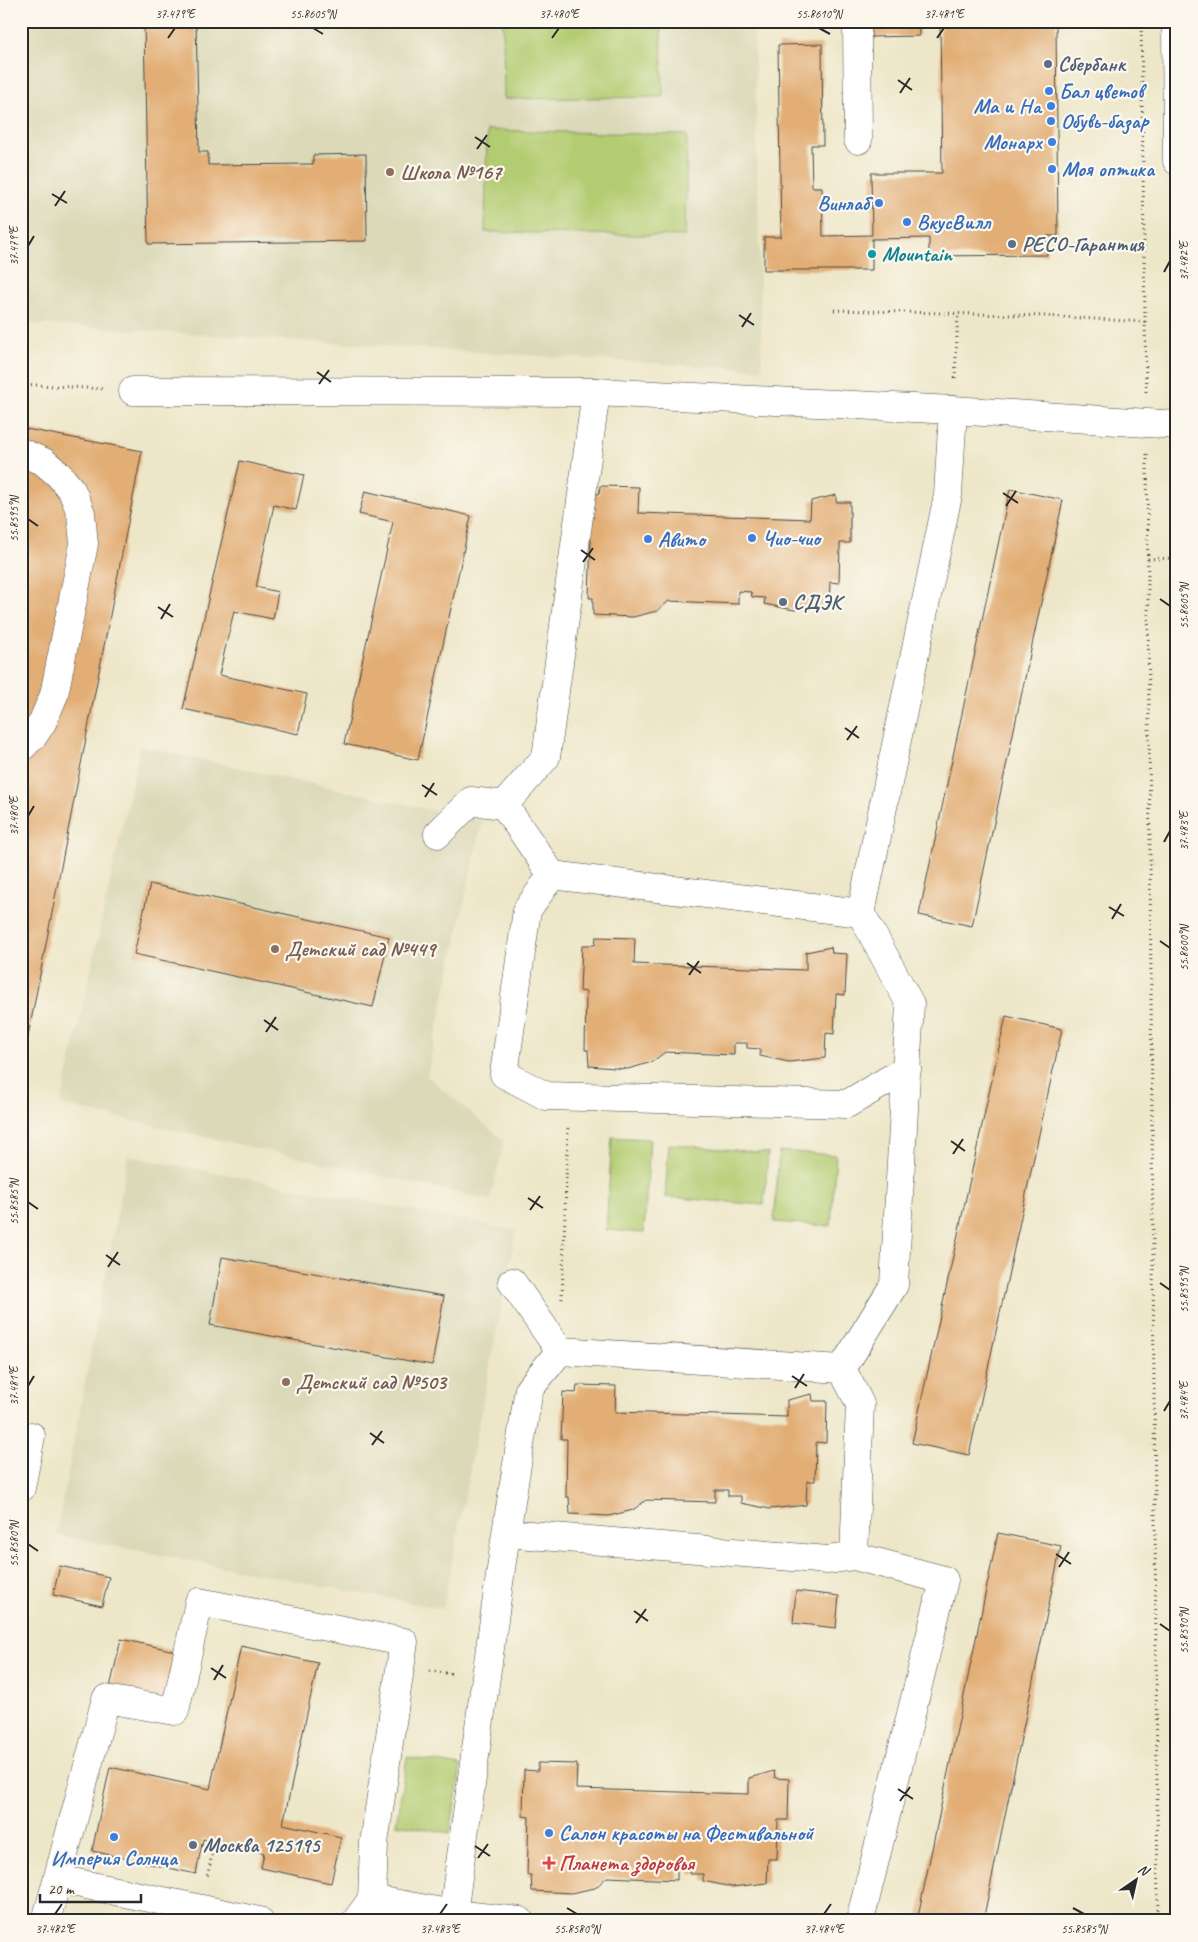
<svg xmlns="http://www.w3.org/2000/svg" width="1198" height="1942" viewBox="0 0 1198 1942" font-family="Caveat,sans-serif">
<rect width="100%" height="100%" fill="#fbf7ec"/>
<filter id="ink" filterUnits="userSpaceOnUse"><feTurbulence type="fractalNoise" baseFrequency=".02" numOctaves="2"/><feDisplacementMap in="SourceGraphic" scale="10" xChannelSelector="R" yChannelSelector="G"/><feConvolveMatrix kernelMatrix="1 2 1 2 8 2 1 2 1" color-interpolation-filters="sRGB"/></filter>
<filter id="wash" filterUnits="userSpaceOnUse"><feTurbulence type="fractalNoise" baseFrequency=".0096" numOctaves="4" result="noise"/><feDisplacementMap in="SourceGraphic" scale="20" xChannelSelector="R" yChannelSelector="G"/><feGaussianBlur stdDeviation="1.12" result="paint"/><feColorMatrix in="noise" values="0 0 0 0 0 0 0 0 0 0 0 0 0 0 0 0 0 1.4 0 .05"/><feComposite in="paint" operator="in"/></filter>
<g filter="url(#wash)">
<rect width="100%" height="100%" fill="#ede6c8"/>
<!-- built -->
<g fill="#dbd9b8">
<path d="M21,21H754L762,370L21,323Z"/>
<path d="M140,746L482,821L427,1076L504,1141L490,1200L61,1105Z"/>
<path d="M128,1156L516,1230L443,1609L56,1535Z"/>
</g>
<!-- green -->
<g fill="#b2cc71" stroke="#6e7c4e">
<path d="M503,21H661L663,97L504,99Z"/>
<path d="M487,130L687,135L685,236L485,232Z"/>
<path d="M612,1137L650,1139L644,1233L606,1230Z"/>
<path d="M669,1144L768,1153L764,1205L665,1197Z"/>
<path d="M779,1151L836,1155L831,1226L774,1222Z"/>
<path d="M407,1757L461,1766L450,1833L396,1824Z"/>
</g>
<g id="blocks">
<!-- building -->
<g fill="#e2ae76">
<path d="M144,21H196L199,152H208V165L313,164V155L366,154L367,241L148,244Z"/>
<path d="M869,21H919V36L869,37Z"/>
<path d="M940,21H1056L1058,236H1047V255L929,256V238L872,239V270H764V237H781L778,45L822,44L823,145H811L812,187H822L823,236L872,235L871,173H942Z"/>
<path d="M21,428L142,451L22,1067L21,1066Z"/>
<path d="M240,461L304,475L296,510L274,505L256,587L278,592L273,619L234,611L219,675L307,694L298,734L183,709Z"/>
<path d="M600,486L639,487L638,513L810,519L811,501L836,495V502H850V543H840L839,583L830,582L829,606L794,610L764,604L765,598L752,597L751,592L738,591V604L669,601L657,611L633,617L593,615V598H589L591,540H585L586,494H599Z"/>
<path d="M1010,489L1063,500L972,926L919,915Z"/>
<path d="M365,491L471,516L418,760L344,744L393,522L359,514Z"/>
<path d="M150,884L389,937L373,1007L134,954Z"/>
<path d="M596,937L635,938L634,964L806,970V952L831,947L832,953L847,954L845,995L836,994L834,1034L826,1033L825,1058L789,1062L760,1056V1049L747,1048V1043H734V1055L665,1052L652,1062L628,1069L589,1066L588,1050H585L586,992L580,991L582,945H595Z"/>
<path d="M1006,1016L1062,1029L969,1455L912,1443Z"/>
<path d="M222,1257L444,1296L432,1365L210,1325Z"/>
<path d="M577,1385L616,1386L615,1412L787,1417V1400L812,1394L813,1401H827L826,1443L816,1442L815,1481H807L806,1505L770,1509L741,1503V1496H728V1490H715V1502L646,1500L633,1510L609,1516L570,1514L569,1497H566L567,1439H561L563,1392L576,1393Z"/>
<path d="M998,1533L1061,1546L983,1921H917Z"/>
<path d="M60,1566L109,1577L102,1606L53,1595Z"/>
<path d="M796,1591L839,1596L836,1628L793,1623Z"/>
<path d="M121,1639L179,1652L168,1701L110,1688Z"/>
<path d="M241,1646L318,1663L283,1824L341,1837L331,1883L261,1868L264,1853L203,1839L196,1874L92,1851L110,1767L210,1789Z"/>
<path d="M538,1763L577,1764L576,1789L749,1794V1778L774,1771L775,1778L789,1779L788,1820H778L777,1859H768L767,1883L732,1887L703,1881V1874H690V1868L677,1867V1880L607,1877L595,1888L571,1893L532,1891L531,1875H527L529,1817L523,1816L524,1770L538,1771Z"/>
</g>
</g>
</g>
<g filter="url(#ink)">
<use href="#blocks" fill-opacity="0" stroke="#484743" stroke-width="1"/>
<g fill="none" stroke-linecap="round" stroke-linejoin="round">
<defs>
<g id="minor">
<path d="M857,21L858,140"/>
<path d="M1176,21L1177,161"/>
<path d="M133,391L596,392L953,410L1177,425"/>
<path d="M21,452L44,462L59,475L72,491L81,513L84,544L54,695L42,723L34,735L21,748"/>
<path d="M504,805L546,757L596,392"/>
<path d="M438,834L471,801L504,805L552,875"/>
<path d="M861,913L948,495L953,410"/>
<path d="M512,1282L560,1351"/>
<path d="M842,1369L894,1285L910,1004L861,913L552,875L527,910L504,1074L546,1096L847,1104L907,1069"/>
<path d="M21,1488L31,1436"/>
<path d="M854,1556L944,1580L860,1921"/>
<path d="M58,1879L259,1921"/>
<path d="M46,1921L106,1699L175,1711L199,1602L404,1642L374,1843L372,1899"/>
<path d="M356,1921L372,1899L453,1914L520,1921"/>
<path d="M452,1921L506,1533L529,1389L560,1351L842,1369L860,1404L854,1556L828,1560L506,1533"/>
</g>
</defs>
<!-- minor casing -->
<use href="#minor" stroke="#484743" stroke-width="29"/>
<!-- path -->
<g stroke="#484743" stroke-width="3" stroke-dasharray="1 4" stroke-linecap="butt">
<path d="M1141,21L1146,393"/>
<path d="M834,310L1046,316L1145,322"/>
<path d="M955,378L958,314"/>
<path d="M21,384L103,389"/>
<path d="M1147,454L1158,1921"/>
<path d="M1148,559L1177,558"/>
<path d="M562,1299L568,1127"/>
<path d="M430,1671L454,1674"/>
<path d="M202,1844L212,1854L207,1878"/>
</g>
<!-- minor -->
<use href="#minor" stroke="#fff" stroke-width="28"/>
</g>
</g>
<!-- ticks -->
<path fill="none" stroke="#2b2b2b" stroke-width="2" d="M313,28L323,34M819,28L830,34M168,38L175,28M552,38L559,28M937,38L944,28M898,80L912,90M900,93L910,78M475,137L490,147M477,149L487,135M52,194L67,203M55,206L65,191M28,246L34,236M1164,272L1170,261M739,315L754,325M742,327L751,313M317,372L331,382M319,384L329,370M1003,493L1018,503M1006,506L1016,491M28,519L38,526M581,550L595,560M583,562L593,548M1160,599L1170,606M158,607L173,617M161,619L170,604M845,728L859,738M847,740L857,726M422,785L437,795M425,797L434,783M28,816L34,806M1164,842L1170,831M1109,907L1124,916M1112,919L1121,904M1160,941L1170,948M687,963L701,973M689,975L699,961M264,1020L278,1030M266,1032L276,1017M951,1141L965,1151M953,1154L963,1139M528,1198L543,1208M28,1202L38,1209M530,1210L540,1196M106,1255L120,1265M108,1267L118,1252M1160,1283L1170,1290M792,1376L807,1386M28,1386L34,1376M795,1388L804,1374M1164,1411L1170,1401M370,1433L384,1443M372,1445L382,1431M28,1544L38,1551M1056,1554L1071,1564M1059,1567L1069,1552M634,1611L648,1621M636,1623L646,1609M1160,1624L1170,1631M211,1668L226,1678M214,1680L223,1665M898,1789L913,1799M900,1801L910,1787M475,1846L490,1856M478,1858L488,1844M567,1908L577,1914M1073,1908L1084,1914M55,1914L62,1904M440,1914L447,1904M824,1914L831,1904"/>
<!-- markers -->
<g fill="#5c6f8a" stroke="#fbf7ec" stroke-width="2">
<circle cx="1048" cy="64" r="5"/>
<circle cx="1012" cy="244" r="5"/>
<circle cx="783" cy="602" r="5"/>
<circle cx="193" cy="1845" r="5"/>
</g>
<g fill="#3f7fe0" stroke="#fbf7ec" stroke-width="2">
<circle cx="1049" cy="91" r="5"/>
<circle cx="1051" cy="106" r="5"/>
<circle cx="1051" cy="121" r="5"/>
<circle cx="1052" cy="142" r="5"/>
<circle cx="1052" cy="169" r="5"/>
<circle cx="879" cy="203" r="5"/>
<circle cx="907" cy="222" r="5"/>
<circle cx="752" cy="538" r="5"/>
<circle cx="648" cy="539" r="5"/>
<circle cx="549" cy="1833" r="5"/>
<circle cx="114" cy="1837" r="5"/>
</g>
<g fill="#8d6e63" stroke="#fbf7ec" stroke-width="2">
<circle cx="390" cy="172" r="5"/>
<circle cx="275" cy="949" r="5"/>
<circle cx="286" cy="1382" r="5"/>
</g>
<circle fill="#0f9aa8" stroke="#fbf7ec" stroke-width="2" cx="872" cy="254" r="5"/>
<path fill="#e0444e" stroke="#fbf7ec" stroke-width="2" d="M546.5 1855.5h5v5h5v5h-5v5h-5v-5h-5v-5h5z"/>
<g text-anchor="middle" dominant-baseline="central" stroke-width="4.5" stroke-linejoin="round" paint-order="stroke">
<!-- service labels -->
<g font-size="21" font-weight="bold" fill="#4e5e75" stroke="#fbf7ec" text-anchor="start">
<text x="1058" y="64">Сбербанк</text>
<text x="1022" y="244">РЕСО-Гарантия</text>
<text x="793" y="602">СДЭК</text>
<text x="203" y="1845">Москва 125195</text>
</g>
<!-- shop labels -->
<g font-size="21" font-weight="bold" fill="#366cbe" stroke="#fbf7ec" text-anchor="start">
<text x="1059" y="91">Бал цветов</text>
<text x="1041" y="106" text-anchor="end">Ма и На</text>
<text x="1061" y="121">Обувь-базар</text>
<text x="1042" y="142" text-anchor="end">Монарх</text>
<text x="1062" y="169">Моя оптика</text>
<text x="869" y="203" text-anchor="end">Винлаб</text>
<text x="917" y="222">ВкусВилл</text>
<text x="762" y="538">Чио-чио</text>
<text x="658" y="539">Авито</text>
<text x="559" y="1833">Салон красоты на Фестивальной</text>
<text x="114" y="1858" text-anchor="middle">Империя Солнца</text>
</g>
<!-- education labels -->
<g font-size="21" font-weight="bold" fill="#785e54" stroke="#fbf7ec" text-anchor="start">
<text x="400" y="172">Школа №167</text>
<text x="285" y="949">Детский сад №449</text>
<text x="296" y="1382">Детский сад №503</text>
</g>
<!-- culture labels -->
<g font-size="21" font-weight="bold" fill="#0d838f" stroke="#fbf7ec" text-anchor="start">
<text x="882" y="254">Mountain</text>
</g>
<!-- health labels -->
<g font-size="21" font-weight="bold" fill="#be3a42" stroke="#fbf7ec" text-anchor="start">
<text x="559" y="1863">Планета здоровья</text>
</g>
</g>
<!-- margin -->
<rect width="1198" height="1942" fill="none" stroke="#fbf7ec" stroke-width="55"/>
<!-- north arrow -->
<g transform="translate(1136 1880) rotate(34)" stroke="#fbf7ec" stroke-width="4" paint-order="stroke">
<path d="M0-4L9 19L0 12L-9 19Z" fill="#2b2b2b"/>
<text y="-8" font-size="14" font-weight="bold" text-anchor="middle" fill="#2b2b2b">N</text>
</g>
<!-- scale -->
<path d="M40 1894v8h101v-8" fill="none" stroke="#2b2b2b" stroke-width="2.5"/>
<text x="48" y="1894" font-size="15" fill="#2b2b2b" stroke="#fbf7ec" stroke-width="4" paint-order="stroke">20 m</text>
<rect x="28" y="28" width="1142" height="1886" fill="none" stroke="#2b2b2b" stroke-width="2"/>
<g font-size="12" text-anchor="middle" fill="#2b2b2b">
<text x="175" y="18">37.479°E</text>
<text x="313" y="18">55.8605°N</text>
<text x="559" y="18">37.480°E</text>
<text x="819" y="18">55.8610°N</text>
<text x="944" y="18">37.481°E</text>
<text transform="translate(14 246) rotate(-90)" y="4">37.479°E</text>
<text transform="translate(1184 261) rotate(-90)" y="4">37.482°E</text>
<text transform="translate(14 519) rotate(-90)" y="4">55.8595°N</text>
<text transform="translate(1184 606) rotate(-90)" y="4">55.8605°N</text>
<text transform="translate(14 816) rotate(-90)" y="4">37.480°E</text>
<text transform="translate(1184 831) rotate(-90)" y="4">37.483°E</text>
<text transform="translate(1184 948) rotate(-90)" y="4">55.8600°N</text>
<text transform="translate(14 1202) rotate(-90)" y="4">55.8585°N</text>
<text transform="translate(1184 1290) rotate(-90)" y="4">55.8595°N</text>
<text transform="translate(14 1386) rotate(-90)" y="4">37.481°E</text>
<text transform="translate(1184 1401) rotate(-90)" y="4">37.484°E</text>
<text transform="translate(14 1544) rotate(-90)" y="4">55.8580°N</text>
<text transform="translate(1184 1631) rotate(-90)" y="4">55.8590°N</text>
<text x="55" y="1933">37.482°E</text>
<text x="440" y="1933">37.483°E</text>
<text x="577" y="1933">55.8580°N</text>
<text x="824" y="1933">37.484°E</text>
<text x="1084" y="1933">55.8585°N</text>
</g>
</svg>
